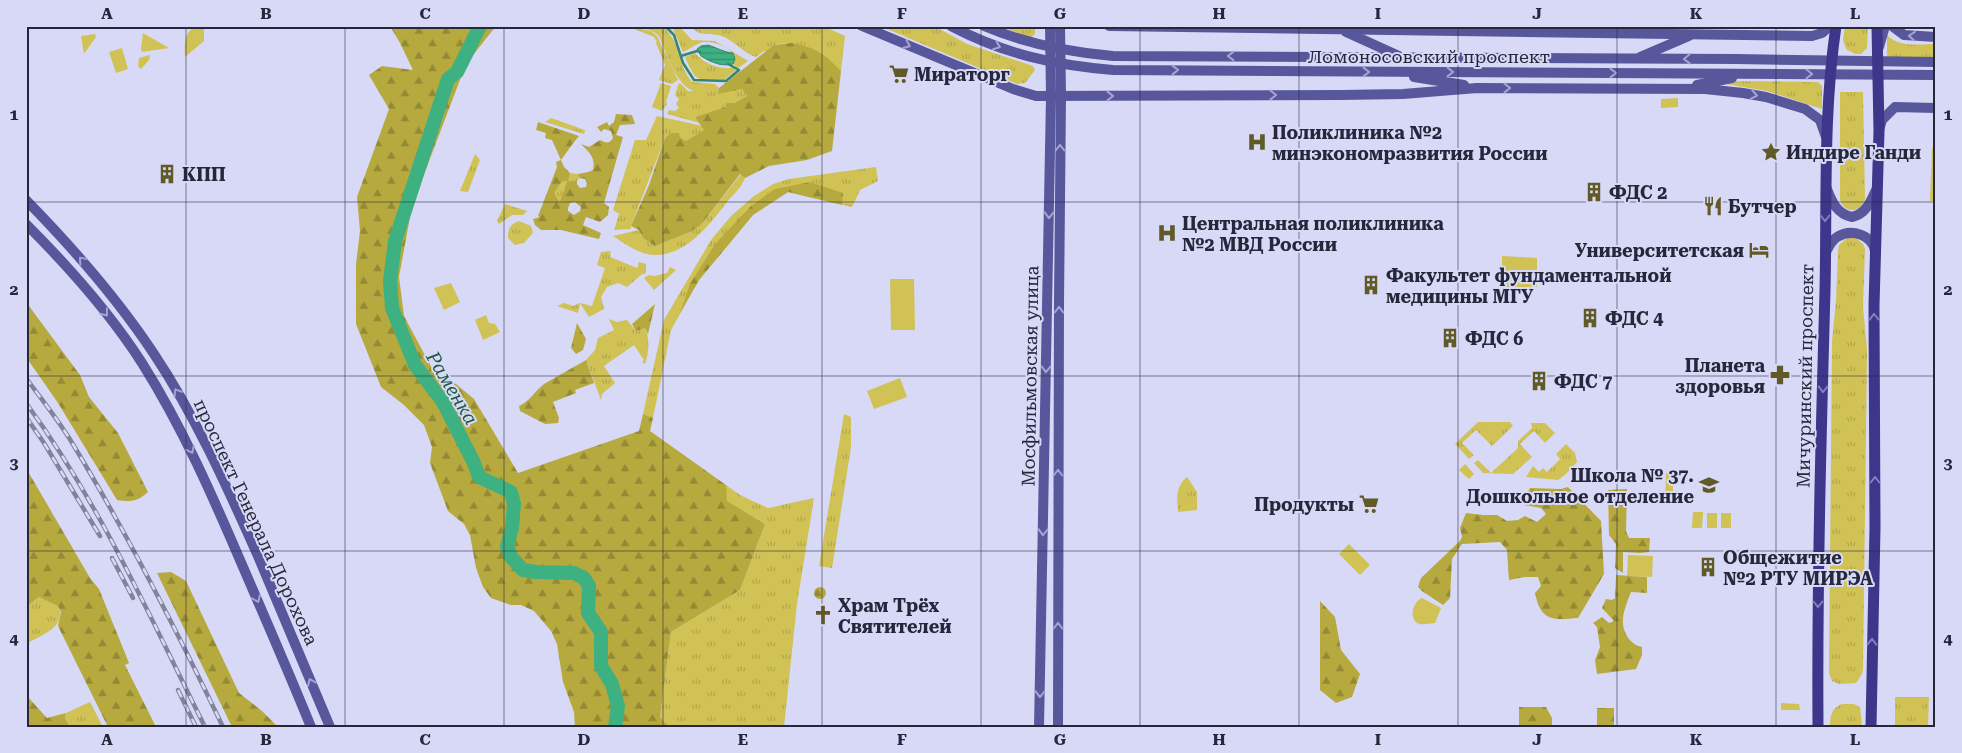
<svg xmlns="http://www.w3.org/2000/svg" width="1962" height="753" viewBox="0 0 1962 753" font-family="'Roboto Serif',serif">
<defs>
<pattern id="grass-tufts" width="24" height="20" patternUnits="userSpaceOnUse" patternTransform="scale(1.25)"><rect width="24" height="20" fill="#d0c255"/><path d="M3 7l-1-3M5 7V3M7 7l1-3M15 17l-1-3M17 17v-4M19 17l1-3" fill="none" stroke="#b2a74b"/></pattern>
<pattern id="forest-firs" width="22" height="20" patternUnits="userSpaceOnUse" patternTransform="scale(1.25)"><rect width="22" height="20" fill="#b6a93e"/><path d="M5 1l3.5 6h-7zM16 11l3.5 6h-7z" fill="#948a35"/></pattern>
<pattern id="water-rules" width="6" height="5" patternUnits="userSpaceOnUse" patternTransform="scale(1.25)"><rect width="6" height="5" fill="#3db181"/><path d="M0 2.5h6" fill="none" stroke="#33906b"/></pattern>
</defs>
<rect width="100%" height="100%" fill="#d7d9f7"/>
<!-- grass -->
<g fill="url(#grass-tufts)">
<path d="M627,26L651,31L657,36L678,80L672,84L659,80L665,65L656,43L657,42L654,37Z"/>
<path d="M632,26H663C666,30 670,34 673,39C680,53 681,70 692,82L715,84L719,88L718,93L742,88L747,96L718,111L695,117L700,123L667,114L669,110L675,111L679,108L676,104L679,99L675,95L678,85L680,83L688,91H694C676,86 666,52 659,36C651,28 642,29 632,26Z"/>
<path d="M671,26H679L692,40L715,41L748,61L738,68L733,64C738,49 716,41 704,42C698,42 689,50 683,52L674,31Z"/>
<path d="M690,26H823L845,36L841,71C827,57 796,38 775,45C772,46 769,50 766,52L764,51L756,57C742,53 733,38 718,35C707,33 700,37 690,26Z"/>
<path d="M880,26H934L967,44L1033,66L1035,70L1025,83L1017,84Z"/>
<path d="M1000,26H1035V34L1030,38Z"/>
<path d="M1845,26H1868L1867,48L1861,54H1855L1846,49L1843,40Z"/>
<path d="M1887,35C1899,48 1920,44 1936,44V57H1887Z"/>
<path d="M695,53C703,62 713,67 725,68C730,69 731,66 736,70L724,80C696,79 697,84 685,57Z"/>
<path d="M1724,81L1818,82L1822,86V109L1767,91L1720,83Z"/>
<path d="M661,83L671,86L666,102L667,104L662,111L652,107Z"/>
<path d="M1840,92H1863L1865,199C1860,213 1845,214 1840,200Z"/>
<path d="M1678,98V107L1661,108V99Z"/>
<path d="M657,116L703,126L705,130L686,141L680,137L679,134L671,133L665,138L631,226V229L614,230L619,214L613,210L635,140H646Z"/>
<path d="M551,118L585,130L584,134L545,122Z"/>
<path d="M1936,145V201H1930L1932,148Z"/>
<path d="M475,154L480,160L468,192L460,191Z"/>
<path d="M876,167L878,181L860,190L852,207L788,192L753,215L699,280L671,330L653,418L643,414L664,320L711,240L731,216L754,196L773,184L789,179Z"/>
<path d="M570,173L578,174L579,178L577,181H567L560,203L556,198V188L564,181H567Z"/>
<path d="M741,174L745,178C740,190 735,192 727,202C709,225 687,255 655,255C640,255 625,244 613,236L639,230L643,238L655,246L690,232L701,225Z"/>
<path d="M505,204L527,211L523,215H512L499,224L497,221Z"/>
<path d="M519,221L531,226L533,233L524,243L515,245L508,238C508,229 510,224 519,221Z"/>
<path d="M1847,238H1856L1863,244L1865,249L1863,307L1867,350L1863,669L1862,674L1856,683L1839,684L1832,681L1829,673L1832,341L1836,301L1838,251L1839,245Z"/>
<path d="M611,251L610,257L637,268L639,262L646,264V273L641,275L627,287L618,283L607,287L601,297L604,309L589,317L580,303L578,313L557,306L564,303L573,306L580,303L592,306L605,268L597,265L601,252Z"/>
<path d="M670,267L676,270L654,290L644,278L649,275L654,276L667,273Z"/>
<path d="M609,319L617,322L627,320L636,331L645,328C650,338 649,354 645,364L642,362L644,360L634,345L604,366L615,383L602,394L601,400L586,360L595,350L598,338L614,330Z"/>
<path d="M844,414L851,417V447L832,568L819,566Z"/>
<path d="M1478,422H1510L1513,426L1492,446L1476,430L1462,443L1474,455L1469,459L1455,444Z"/>
<path d="M1531,423H1545L1555,433L1545,443L1534,431L1520,444L1532,457L1513,474L1483,473L1474,463L1478,460L1491,473L1518,448V441L1532,428Z"/>
<path d="M1566,444L1575,453L1577,462L1566,474L1558,480L1526,477L1533,466L1539,472L1543,468L1547,472L1560,459L1556,454Z"/>
<path d="M1187,477L1197,492V510L1178,512C1177,498 1175,487 1187,477Z"/>
<path d="M726,485L740,495L768,508L814,498L797,604L784,727H670L660,717L671,632L740,590L765,524L726,501Z"/>
<path d="M39,597L58,605C68,627 41,635 26,644V607Z"/>
<path d="M1895,697H1929L1928,727H1895Z"/>
<path d="M90,702L103,727H70L65,718L66,713Z"/>
<path d="M1781,703L1799,704L1800,710H1781Z"/>
<path d="M1842,704H1854L1860,707L1862,727H1830C1830,716 1831,708 1842,704Z"/>
</g>
<!-- forest -->
<g fill="url(#forest-firs)" fill-rule="evenodd">
<path d="M390,26H496L466,64L412,206L399,277L404,316L436,376L450,379L474,399L518,473L639,431L643,414L653,418L650,431L726,485L727,501L765,524L740,590L671,632L660,717L670,727H575L574,712L563,682L557,644L551,631L534,611L521,605H511L491,598L483,587L476,568L470,535L464,524L448,511L430,463L432,447L424,425L404,405L381,387L356,324V264L360,231L357,197L389,109L369,75L382,66L413,70L400,43Z"/>
<path d="M792,43C817,48 823,53 841,71L832,151L807,160L769,166L745,178L740,174L701,225L690,232L655,246L643,238L639,230L631,226L649,185L665,138L671,133H679L680,137L686,141L704,130L695,117L726,107L727,103H734L747,96L742,89L718,94L719,88L774,45Z"/>
<path d="M616,114L632,115L635,124L620,125L616,135L623,137L604,203L609,207L608,215L600,222L586,217L583,225L601,233L599,239L561,230H541L535,225L533,219L540,217L538,216L557,167L556,162L561,160L552,140L545,138L546,133L536,130L538,122L579,136C572,144 567,152 561,160L564,167L570,173L568,181H577V184L580,188L586,187L587,183L585,179L579,178L578,174L588,172L593,170C596,158 589,152 581,144L589,147L600,140C606,143 609,144 613,138L611,131L604,129L601,132L597,127L607,122L609,126L614,122ZM564,181H567L560,202C552,194 555,188 564,181ZM575,202L581,207L580,211L574,215L568,211V208L570,203Z"/>
<path d="M810,182L843,193L842,205L788,192L753,215L699,280L680,313L690,284L715,244L751,206L775,189Z"/>
<path d="M26,302L80,375L89,397L118,433L148,492C137,502 131,502 117,500L58,403L26,357Z"/>
<path d="M655,304L648,334L645,328L636,331L632,324Z"/>
<path d="M577,323L586,339L583,350L576,354L571,348Z"/>
<path d="M586,360L594,383L575,390L576,393L553,402L559,418L558,423L545,424L520,411L519,406C530,401 534,392 544,384Z"/>
<path d="M26,468L90,578L99,589L129,663L125,665L156,727H108L58,626L61,612L58,606L39,597L26,607Z"/>
<path d="M1568,487L1601,521L1604,574L1578,618C1553,620 1541,622 1535,593L1541,586L1538,577H1525L1509,580L1507,550L1500,542L1462,544L1452,559L1450,598L1443,605L1422,591L1418,587L1421,578L1460,541L1462,537L1460,528L1466,513L1483,515H1497L1507,521L1518,520L1525,516L1537,522L1546,514L1541,508L1524,505L1525,497L1530,488L1561,489Z"/>
<path d="M1627,489L1626,531L1629,538H1650L1649,552L1640,553L1623,552V573L1615,568L1616,544L1609,535L1608,490Z"/>
<path d="M171,572L186,581L239,693L262,711L278,727H232L157,573Z"/>
<path d="M1616,575L1647,577V593L1631,592C1628,600 1623,611 1623,620C1622,631 1630,645 1642,647V655L1636,669L1597,674L1595,660L1600,647L1597,627L1593,623L1602,617L1609,623L1614,621L1602,608L1606,599L1612,600L1615,598Z"/>
<circle cx="820" cy="593" r="6"/>
<path d="M1320,601L1335,617L1341,650L1360,674L1352,697L1336,703L1320,690Z"/>
<path d="M26,695L47,718L66,713L65,718L70,727H26Z"/>
<path d="M1519,707H1546L1552,718V726L1519,727Z"/>
<rect x="1597" y="708" width="17" height="19"/>
</g>
<!-- park -->
<g fill="#d0c255">
<path d="M195,26H204V41L185,57C185,43 183,35 195,26Z"/>
<path d="M143,33L169,48L142,52L141,49Z"/>
<path d="M95,34L96,37L84,54L81,36Z"/>
<path d="M122,48L128,69L116,73L109,52Z"/>
<path d="M150,55L149,60L141,69L138,66L139,58Z"/>
<path d="M1502,256L1537,258V287H1502Z"/>
<path d="M890,279H914L915,330H891Z"/>
<path d="M451,283L460,302L444,310L434,288Z"/>
<path d="M486,315L489,323L495,324L500,332L483,340L475,320Z"/>
<path d="M900,378L907,397L874,409L867,391Z"/>
<path d="M1465,464L1474,474L1469,479L1459,470Z"/>
<path d="M1666,473H1673V505H1665Z"/>
<path d="M1693,512H1703L1702,528H1692Z"/>
<rect x="1707" y="513" width="10" height="15"/>
<rect x="1721" y="513" width="10" height="15"/>
<path d="M1349,544L1370,565L1360,575L1339,554Z"/>
<path d="M1628,555L1653,556L1652,577L1627,576Z"/>
<path d="M1422,598L1441,608L1435,623C1431,623 1424,625 1419,624C1408,619 1413,601 1422,598Z"/>
</g>
<!-- water -->
<path fill="url(#water-rules)" stroke="#36886c" d="M708,45C715,47 726,53 733,53L735,59L733,64C721,67 711,62 701,56L697,49L701,46Z"/>
<g fill="none" stroke-linecap="round" stroke-linejoin="round">
<!-- stream -->
<g stroke="#36886c" stroke-width="2.5">
<path d="M665,26L674,35L683,63L694,80L726,81L739,70L728,64"/>
<path d="M681,56L697,51L700,52"/>
</g>
<!-- river -->
<path stroke="#3db181" stroke-width="14" d="M480,26L457,72L448,79L395,241L390,281L392,308L415,365L443,402L474,463L479,477L511,492L514,504L512,528L507,546L511,557L523,570L536,572L574,573L584,578L589,586L588,613L601,632V666L612,684L618,706L615,727"/>
<!-- secondary -->
<g stroke="#58579c" stroke-width="10">
<path d="M862,26L1013,89L1036,96L1341,95L1403,94L1477,88L1705,89L1743,93L1766,97L1805,109L1820,120L1826,137"/>
<path d="M951,26C1004,54 1054,65 1113,70L1936,75"/>
<path d="M984,26C1026,44 1067,52 1113,56L1736,59L1936,62"/>
<path d="M1109,26L1812,36L1822,33L1830,26"/>
<path d="M1892,26L1904,35L1936,37"/>
<path d="M1346,32L1399,56"/>
<path d="M1879,47L1885,26"/>
<path d="M1640,57L1689,36"/>
<path d="M1414,77L1464,85"/>
<path d="M1697,85L1732,78"/>
<path d="M1879,130L1882,120L1895,107L1936,108"/>
<path d="M1827,189C1832,202 1837,214 1852,217C1866,214 1871,201 1876,190"/>
<path d="M26,200C73,248 117,298 154,354C196,417 227,487 258,556C282,613 306,670 330,727"/>
<path d="M26,224C68,266 110,313 142,363C183,428 213,497 243,567C266,620 289,673 311,727"/>
<path d="M1826,252C1829,246 1832,240 1837,237C1852,228 1872,235 1875,251"/>
<path d="M1039,727L1051,97"/>
<path d="M1058,727L1059,303L1061,96"/>
</g>
<!-- primary -->
<g stroke="#3d368a" stroke-width="11">
<path d="M1818,727C1817,581 1821,436 1825,291C1827,202 1823,114 1836,26"/>
<path d="M1871,727L1875,528L1874,305L1879,131L1877,26"/>
</g>
<defs>
<g id="rail">
<path d="M26,378C42,400 60,422 74,446C129,537 177,631 223,727"/>
<path d="M26,403C99,502 150,617 205,727"/>
<path d="M26,417L44,443L100,536"/>
<path d="M112,558L133,598"/>
<path d="M178,690L196,727"/>
</g>
</defs>
<!-- rail casing -->
<use href="#rail" stroke="#81839b" stroke-width="4.5"/>
<!-- rail -->
<use href="#rail" stroke="#d7d9f7" stroke-width="2.5" stroke-dasharray="8" stroke-linecap="butt"/>
<!-- secondary-bridge -->
<g stroke="#58579c" stroke-width="10">
<path d="M1050,26L1051,97"/>
<path d="M1060,26L1061,96"/>
</g>
</g>
<!-- one-way arrows -->
<defs><path id="oneway-chevron" d="M-2-3.5L2.5 0L-2 3.5" fill="none" stroke-width="1.6" stroke-linecap="round" stroke-linejoin="round" transform="scale(1.25)"/></defs>
<g stroke="#a4a5d3">
<use href="#oneway-chevron" transform="translate(1912 36) rotate(-175)"/>
<use href="#oneway-chevron" transform="translate(907 45) rotate(23)"/>
<use href="#oneway-chevron" transform="translate(997 46) rotate(21)"/>
<use href="#oneway-chevron" transform="translate(1231 56) rotate(-180)"/>
<use href="#oneway-chevron" transform="translate(1687 59) rotate(179)"/>
<use href="#oneway-chevron" transform="translate(1175 70)"/>
<use href="#oneway-chevron" transform="translate(1366 72)"/>
<use href="#oneway-chevron" transform="translate(1450 72)"/>
<use href="#oneway-chevron" transform="translate(1613 73)"/>
<use href="#oneway-chevron" transform="translate(1809 74) rotate(1)"/>
<use href="#oneway-chevron" transform="translate(1507 88)"/>
<use href="#oneway-chevron" transform="translate(1273 95)"/>
<use href="#oneway-chevron" transform="translate(1754 95) rotate(11)"/>
<use href="#oneway-chevron" transform="translate(1110 96)"/>
<use href="#oneway-chevron" transform="translate(1060 148) rotate(-90)"/>
<use href="#oneway-chevron" transform="translate(1049 215) rotate(91)"/>
<use href="#oneway-chevron" transform="translate(82 260) rotate(-131)"/>
<use href="#oneway-chevron" transform="translate(1059 310) rotate(-90)"/>
<use href="#oneway-chevron" transform="translate(105 313) rotate(52)"/>
<use href="#oneway-chevron" transform="translate(1046 369) rotate(91)"/>
<use href="#oneway-chevron" transform="translate(177 392) rotate(-121)"/>
<use href="#oneway-chevron" transform="translate(191 450) rotate(63)"/>
<use href="#oneway-chevron" transform="translate(1058 473) rotate(-90)"/>
<use href="#oneway-chevron" transform="translate(1043 532) rotate(92)"/>
<use href="#oneway-chevron" transform="translate(257 599) rotate(67)"/>
<use href="#oneway-chevron" transform="translate(1058 626) rotate(-90)"/>
<use href="#oneway-chevron" transform="translate(311 682) rotate(-113)"/>
<use href="#oneway-chevron" transform="translate(1040 694) rotate(91)"/>
</g>
<g stroke="#827fbb">
<use href="#oneway-chevron" transform="translate(1825 218) rotate(90)"/>
<use href="#oneway-chevron" transform="translate(1874 317) rotate(-91)"/>
<use href="#oneway-chevron" transform="translate(1823 389) rotate(91)"/>
<use href="#oneway-chevron" transform="translate(1875 480) rotate(-90)"/>
<use href="#oneway-chevron" transform="translate(1818 604) rotate(90)"/>
<use href="#oneway-chevron" transform="translate(1872 642) rotate(-89)"/>
</g>
<!-- grid -->
<path fill="none" stroke="#26273a" stroke-width="1" stroke-opacity="0.55" d="M186,26V727M345,26V727M504,26V727M663,26V727M822,26V727M981,26V727M1140,26V727M1299,26V727M1458,26V727M1617,26V727M1776,26V727M26,202H1936M26,376H1936M26,551H1936"/>
<!-- icons -->
<defs>
<symbol id="supermarket-bare" viewBox="-9 -9 18 18"><path d="M-6-5.5h2.5l.6 2H6L4.5 2H-2.5L-4.4-4H-6ZM-1.5 3.2a1.3 1.3 0 1 0 .1 0ZM3 3.2a1.3 1.3 0 1 0 .1 0Z" fill="#615a27" stroke="#d7d9f7" stroke-width="2.5" paint-order="stroke"/></symbol>
<symbol id="hospital-bare" viewBox="-9 -9 18 18"><path d="M-5-5h3v3.5h4V-5h3V5h-3V1.5h-4V5h-3Z" fill="#615a27" stroke="#d7d9f7" stroke-width="2.5" paint-order="stroke"/></symbol>
<symbol id="sight-bare" viewBox="-9 -9 18 18"><path d="M0-6L1.8-2.2L6-1.7L2.9 1.2L3.7 5.4L0 3.3L-3.7 5.4L-2.9 1.2L-6-1.7L-1.8-2.2Z" fill="#615a27" stroke="#d7d9f7" stroke-width="2.5" paint-order="stroke"/></symbol>
<symbol id="building-bare" viewBox="-9 -9 18 18"><path d="M-4-6H4V6H1V3H-1V6H-4ZM-2.5-4.3h1.7v1.8h-1.7ZM.8-4.3h1.7v1.8H.8ZM-2.5-1h1.7V.8h-1.7ZM.8-1h1.7V.8H.8Z" fill="#615a27" stroke="#d7d9f7" stroke-width="2.5" paint-order="stroke"/></symbol>
<symbol id="restaurant-bare" viewBox="-9 -9 18 18"><path d="M-5-6h1v4h1v-4h1v4h1v-4h1v5L-1.5 .5V6h-2V.5L-5-1ZM5-6V6H3V1.5H1.5Q1.5-4 5-6Z" fill="#615a27" stroke="#d7d9f7" stroke-width="2.5" paint-order="stroke"/></symbol>
<symbol id="hotel-bare" viewBox="-9 -9 18 18"><path d="M-6-4.5h1.5V1H6V5H4.5V3h-9V5H-6ZM-4 0a1.8 1.8 0 1 1 3.6 0ZM.5 0V-2.5h3Q6-2.5 6 0Z" fill="#615a27" stroke="#d7d9f7" stroke-width="2.5" paint-order="stroke"/></symbol>
<symbol id="pharmacy-bare" viewBox="-9 -9 18 18"><path d="M-2-6h4v4h4v4h-4v4h-4v-4h-4v-4h4Z" fill="#615a27" stroke="#d7d9f7" stroke-width="2.5" paint-order="stroke"/></symbol>
<symbol id="school-bare" viewBox="-9 -9 18 18"><path d="M0-5L7-2L0 1L-7-2ZM-4 1L0 2.5L4 1V4Q0 6-4 4Z" fill="#615a27" stroke="#d7d9f7" stroke-width="2.5" paint-order="stroke"/></symbol>
<symbol id="church-bare" viewBox="-9 -9 18 18"><path d="M-1.2-6h2.4v3.5h3.3v2.4h-3.3V6h-2.4V-.1h-3.3v-2.4h3.3Z" fill="#615a27" stroke="#d7d9f7" stroke-width="2.5" paint-order="stroke"/></symbol>
</defs>
<g fill-rule="evenodd">
<use href="#supermarket-bare" x="885" y="60" width="28" height="28"/>
<use href="#hospital-bare" x="1243" y="128" width="28" height="28"/>
<use href="#sight-bare" x="1757" y="138" width="28" height="28"/>
<use href="#building-bare" x="153" y="160" width="28" height="28"/>
<use href="#building-bare" x="1580" y="178" width="28" height="28"/>
<use href="#restaurant-bare" x="1699" y="192" width="28" height="28"/>
<use href="#hospital-bare" x="1153" y="219" width="28" height="28"/>
<use href="#hotel-bare" x="1745" y="236" width="28" height="28"/>
<use href="#building-bare" x="1357" y="271" width="28" height="28"/>
<use href="#building-bare" x="1576" y="304" width="28" height="28"/>
<use href="#building-bare" x="1436" y="324" width="28" height="28"/>
<use href="#pharmacy-bare" x="1766" y="361" width="28" height="28"/>
<use href="#building-bare" x="1525" y="367" width="28" height="28"/>
<use href="#school-bare" x="1695" y="471" width="28" height="28"/>
<use href="#supermarket-bare" x="1355" y="490" width="28" height="28"/>
<use href="#building-bare" x="1694" y="553" width="28" height="28"/>
<use href="#church-bare" x="809" y="601" width="28" height="28"/>
</g>
<g text-anchor="middle" dominant-baseline="central" stroke-width="4" stroke-linejoin="round" paint-order="stroke">
<!-- street labels -->
<g font-size="18" fill="#26273a" stroke="#d7d9f7">
<text x="1429" y="56">Ломоносовский проспект</text>
<text transform="translate(1030 376) rotate(-89)">Мосфильмовская улица</text>
<text transform="translate(1805 376) rotate(-89)">Мичуринский проспект</text>
<text transform="translate(256 522) rotate(65)">проспект Генерала Дорохова</text>
</g>
<!-- poi labels -->
<g font-size="18" font-weight="bold" fill="#26273a" stroke="#d7d9f7" text-anchor="start">
<text x="914" y="74">Мираторг</text>
<text x="1272" y="132">Поликлиника №2<tspan x="1272" dy="21">минэкономразвития России</tspan></text>
<text x="1786" y="152">Индире Ганди</text>
<text x="182" y="174">КПП</text>
<text x="1609" y="192">ФДС 2</text>
<text x="1728" y="206">Бутчер</text>
<text x="1182" y="223">Центральная поликлиника<tspan x="1182" dy="21">№2 МВД России</tspan></text>
<text x="1744" y="250" text-anchor="end">Университетская</text>
<text x="1386" y="275">Факультет фундаментальной<tspan x="1386" dy="21">медицины МГУ</tspan></text>
<text x="1605" y="318">ФДС 4</text>
<text x="1465" y="338">ФДС 6</text>
<text x="1765" y="365" text-anchor="end">Планета<tspan x="1765" dy="21">здоровья</tspan></text>
<text x="1554" y="381">ФДС 7</text>
<text x="1694" y="475" text-anchor="end">Школа № 37.<tspan x="1694" dy="21">Дошкольное отделение</tspan></text>
<text x="1354" y="504" text-anchor="end">Продукты</text>
<text x="1723" y="557">Общежитие<tspan x="1723" dy="21">№2 РТУ МИРЭА</tspan></text>
<text x="838" y="605">Храм Трёх<tspan x="838" dy="21">Святителей</tspan></text>
</g>
<!-- water labels -->
<g font-size="19" font-style="italic" fill="#1d5940" stroke="#d7d9f7">
<text transform="translate(452 388) rotate(59)">Раменка</text>
</g>
</g>
<!-- border -->
<rect width="1962" height="753" fill="none" stroke="#d7d9f7" stroke-width="55"/>
<rect x="28" y="28" width="1906" height="698" fill="none" stroke="#26273a" stroke-width="2"/>
<g font-size="16" text-anchor="middle" font-weight="bold" fill="#26273a">
<text x="107" y="19">A</text>
<text x="266" y="19">B</text>
<text x="425" y="19">C</text>
<text x="584" y="19">D</text>
<text x="743" y="19">E</text>
<text x="902" y="19">F</text>
<text x="1060" y="19">G</text>
<text x="1219" y="19">H</text>
<text x="1378" y="19">I</text>
<text x="1537" y="19">J</text>
<text x="1696" y="19">K</text>
<text x="1855" y="19">L</text>
<text x="14" y="120">1</text>
<text x="1948" y="120">1</text>
<text x="14" y="295">2</text>
<text x="1948" y="295">2</text>
<text x="14" y="469">3</text>
<text x="1948" y="469">3</text>
<text x="14" y="644">4</text>
<text x="1948" y="644">4</text>
<text x="107" y="745">A</text>
<text x="266" y="745">B</text>
<text x="425" y="745">C</text>
<text x="584" y="745">D</text>
<text x="743" y="745">E</text>
<text x="902" y="745">F</text>
<text x="1060" y="745">G</text>
<text x="1219" y="745">H</text>
<text x="1378" y="745">I</text>
<text x="1537" y="745">J</text>
<text x="1696" y="745">K</text>
<text x="1855" y="745">L</text>
</g>
</svg>
